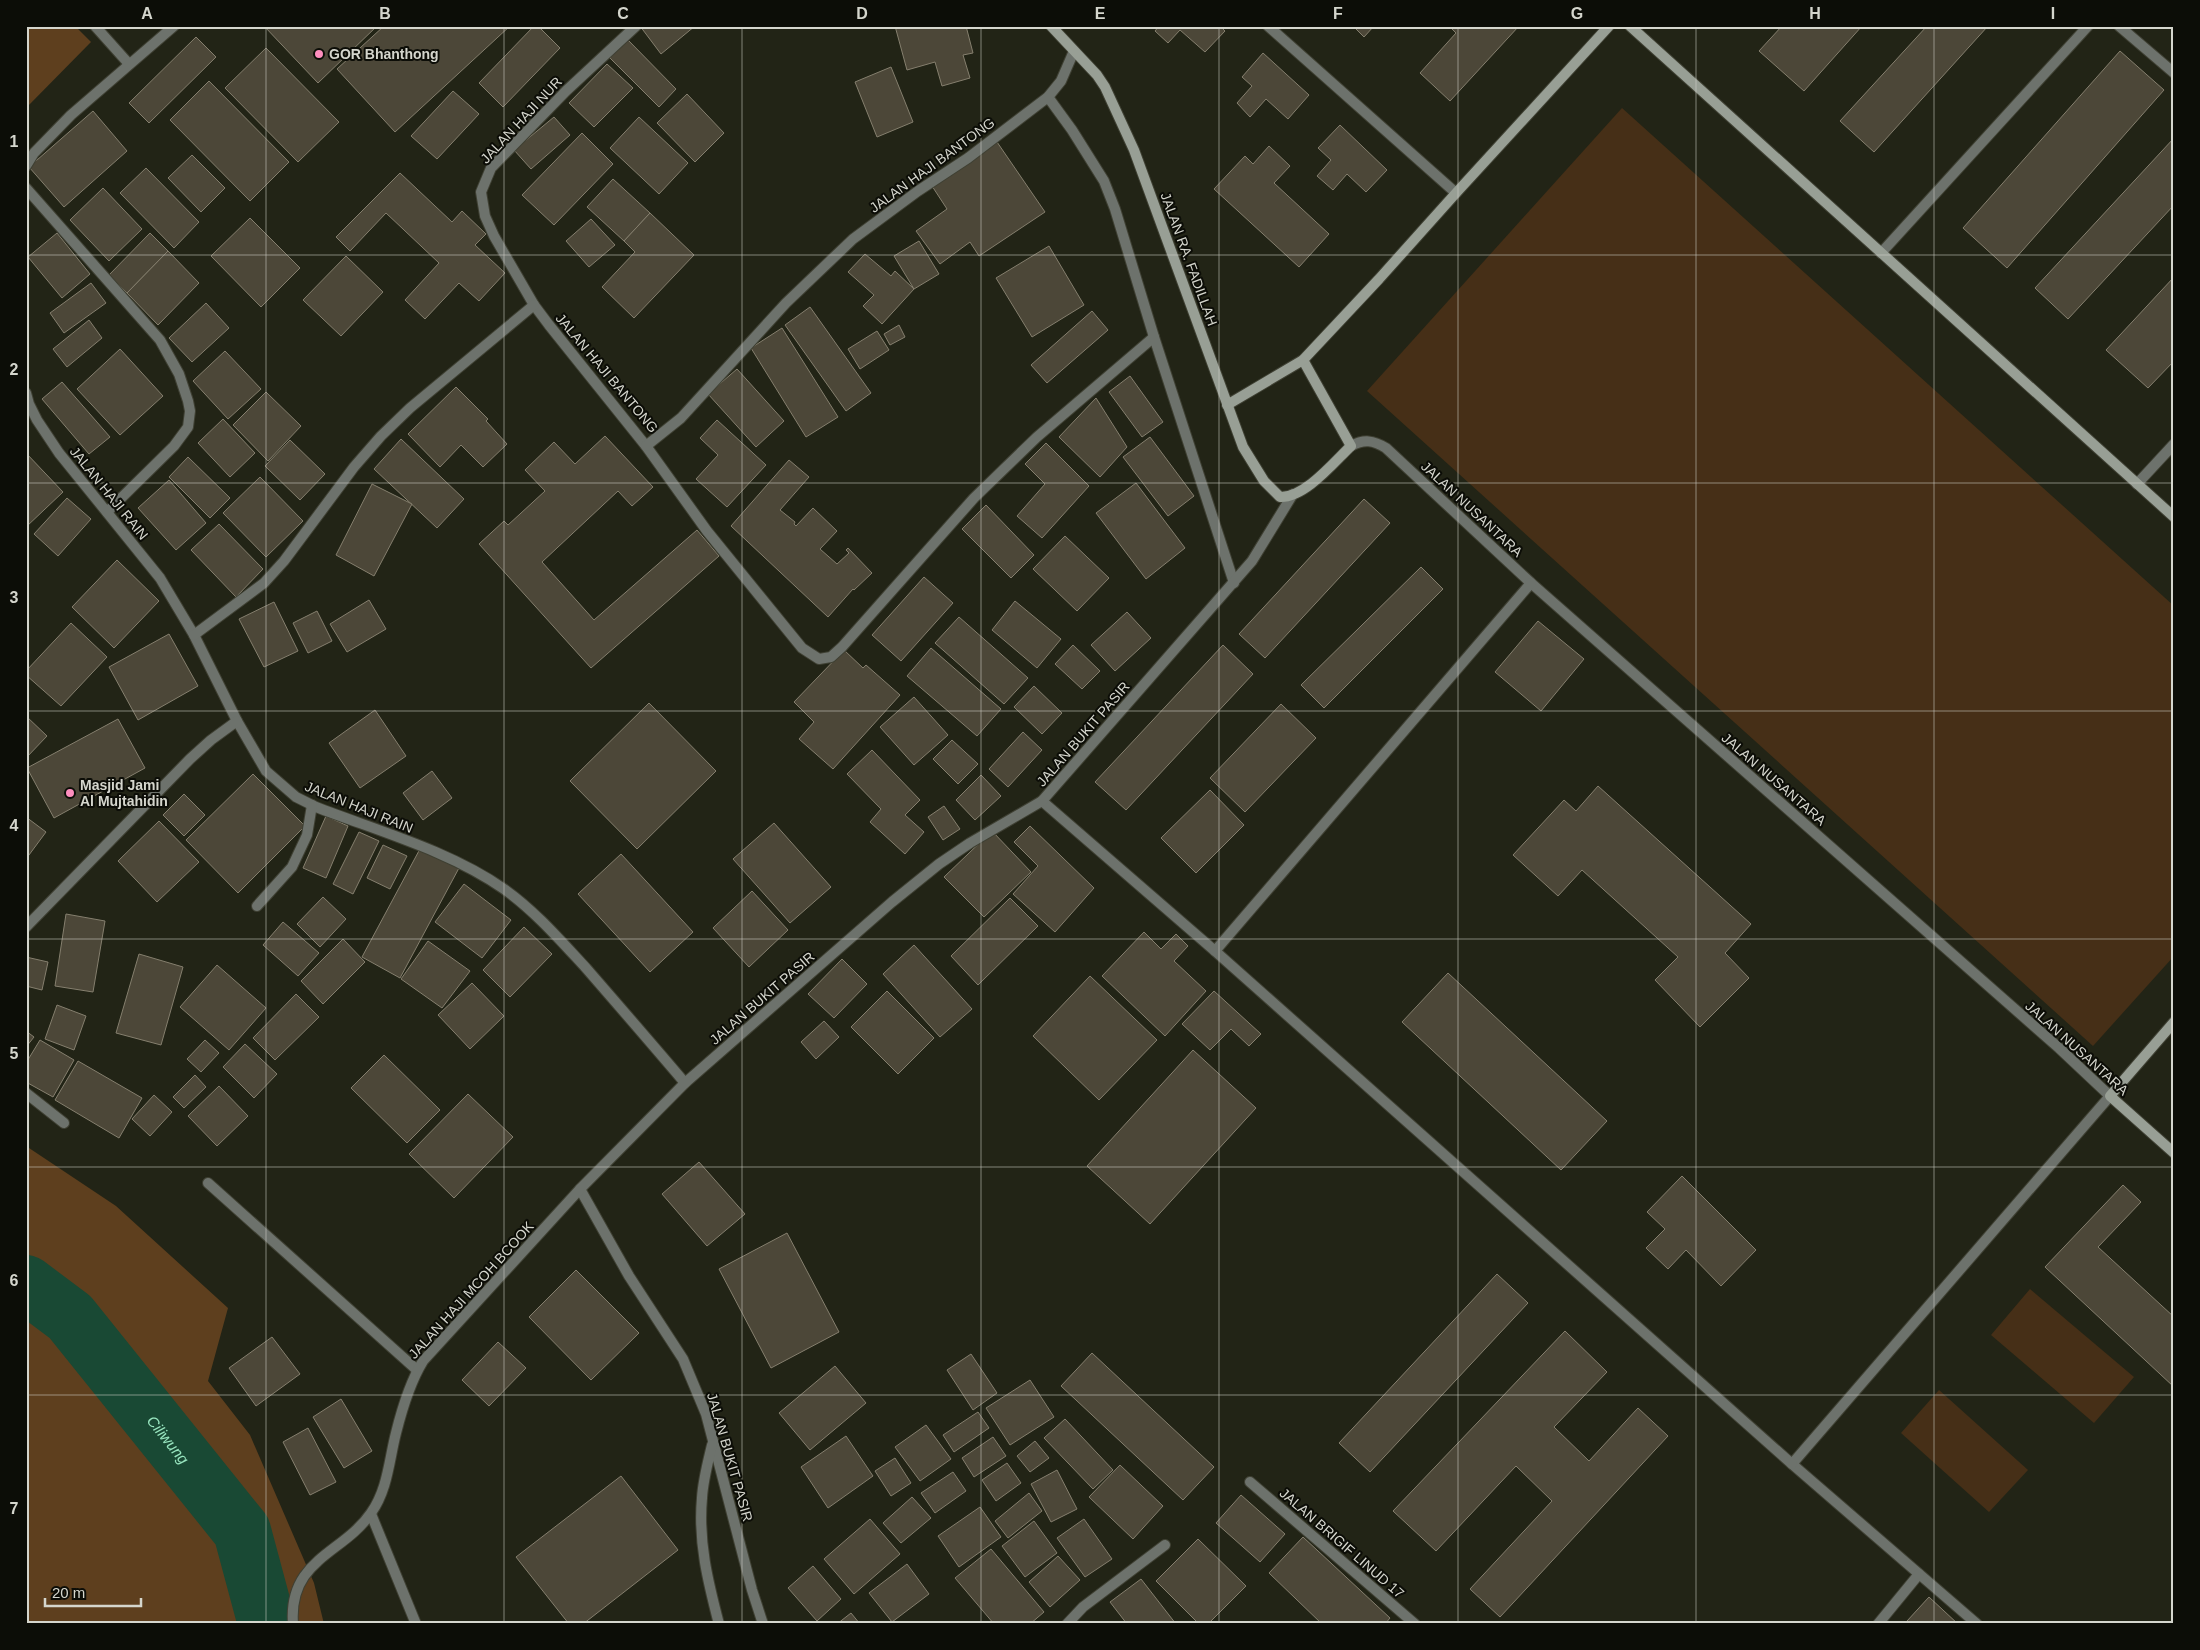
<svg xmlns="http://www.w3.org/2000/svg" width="2200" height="1650" viewBox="0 0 2200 1650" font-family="Helvetica,sans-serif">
<rect width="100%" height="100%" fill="#222416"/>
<!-- green -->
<g fill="#462f17">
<path d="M1622,108L2174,606V956L2093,1046L1367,391Z"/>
<path d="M2030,1289L2134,1377L2094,1423L1991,1335Z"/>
<path d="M1939,1390L2028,1470L1989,1512L1901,1433Z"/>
</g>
<!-- forest -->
<g fill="#5e3f1e">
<path d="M26,26H75L91,42L26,108Z"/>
<path d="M26,1146L116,1206L228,1308L208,1381L250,1435L314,1583L324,1624L26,1623Z"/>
</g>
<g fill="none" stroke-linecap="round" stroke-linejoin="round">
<!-- river -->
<path stroke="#194934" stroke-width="58" id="s1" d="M26,1284L70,1317L242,1531L267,1624"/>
</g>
<!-- building -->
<g fill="#4c4738" stroke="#857f6e">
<path d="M264,26H377L318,83Z"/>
<path d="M384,26H510L395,132L337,69Z"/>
<path d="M534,26H538L560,48L503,107L479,83Z"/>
<path d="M640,26H695L661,54Z"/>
<path d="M895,26H966L973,53L963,55L970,78L942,86L935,62L907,70Z"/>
<path d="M1159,26H1220L1225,31L1205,52L1180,30L1168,43L1155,31Z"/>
<path d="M1353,26H1374L1364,37Z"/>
<path d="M1449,26H1519L1450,101L1420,73L1456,33Z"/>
<path d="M1782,26H1862L1804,91L1759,51Z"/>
<path d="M1927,26H1988L1874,152L1840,121Z"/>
<path d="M196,37L216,57L149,123L129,103Z"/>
<path d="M628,40L676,89L659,107L610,58Z"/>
<path d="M266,48L339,122L298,162L225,88Z"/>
<path d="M2120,51L2164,90L2007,268L1963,228Z"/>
<path d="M1263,53L1309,95L1288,119L1266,99L1250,117L1237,103L1252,86L1242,77Z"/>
<path d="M607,64L633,88L594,127L569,103Z"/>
<path d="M891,67L913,122L877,137L855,82Z"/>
<path d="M209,81L289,162L250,201L170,120Z"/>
<path d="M453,91L479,114L437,159L411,136Z"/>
<path d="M687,94L724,133L695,162L657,123Z"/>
<path d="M93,111L127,151L64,207L29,167Z"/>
<path d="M554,117L570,135L531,169L514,150Z"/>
<path d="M639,117L688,163L659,194L610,148Z"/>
<path d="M1340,125L1387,170L1366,192L1347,174L1333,190L1317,176L1331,160L1318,148Z"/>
<path d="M582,133L613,164L554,225L522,195Z"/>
<path d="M2174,138V205L2068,319L2035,288Z"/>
<path d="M997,142L1045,212L979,256L970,242L940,264L916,231L947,209L932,186Z"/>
<path d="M1269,146L1290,166L1274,183L1329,234L1299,267L1214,189L1245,156L1253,164Z"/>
<path d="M192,155L225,188L201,212L168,178Z"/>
<path d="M146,168L199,222L174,248L120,193Z"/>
<path d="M400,173L452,222L462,211L486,234L475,245L505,273L479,301L459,283L425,319L405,300L439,263L386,213L350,251L336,237Z"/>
<path d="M613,179L650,213L624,241L587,207Z"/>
<path d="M103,188L142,229L109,261L70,220Z"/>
<path d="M650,213L694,255L634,318L602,287L635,252L624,241Z"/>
<path d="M250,218L300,268L261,307L211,256Z"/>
<path d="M591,219L615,245L589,267L566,241Z"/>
<path d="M57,233L90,274L62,298L28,257Z"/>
<path d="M150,233L168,251L127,293L109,275Z"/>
<path d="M919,241L939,274L914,289L894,256Z"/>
<path d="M1049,246L1084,305L1032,337L996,278Z"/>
<path d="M168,251L199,283L158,325L127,293Z"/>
<path d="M865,254L891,276L895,271L914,289L882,324L863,306L874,295L848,272Z"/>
<path d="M346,256L383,292L341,336L303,300Z"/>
<path d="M2174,277V361L2148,388L2106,350Z"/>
<path d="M91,283L106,303L64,333L50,313Z"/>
<path d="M206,303L229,328L192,362L169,338Z"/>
<path d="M810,307L871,393L846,411L785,325Z"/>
<path d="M1092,311L1108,330L1047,383L1031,365Z"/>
<path d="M89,320L102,338L67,367L53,349Z"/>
<path d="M899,325L905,337L890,345L884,334Z"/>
<path d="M782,328L838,417L806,437L751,348Z"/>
<path d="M877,331L889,350L860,369L848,349Z"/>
<path d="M120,349L163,396L120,435L77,389Z"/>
<path d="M225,351L261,389L228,419L193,381Z"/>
<path d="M737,369L784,421L756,447L708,394Z"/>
<path d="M1130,376L1163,422L1142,437L1109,392Z"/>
<path d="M62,382L110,437L89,454L42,399Z"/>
<path d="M456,387L488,419L486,421L507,444L483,467L461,445L440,467L408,434Z"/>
<path d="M266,392L301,426L268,461L233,425Z"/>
<path d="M1096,398L1127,447L1100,477L1059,437Z"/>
<path d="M223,419L255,453L230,477L198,443Z"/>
<path d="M717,420L766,465L727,507L696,479L718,455L700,438Z"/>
<path d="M605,436L653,487L632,506L618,491L542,562L594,620L697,530L719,556L591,668L479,544L504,521L508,525L545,491L525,470L554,442L575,464Z"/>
<path d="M1150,437L1194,496L1168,516L1123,457Z"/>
<path d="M401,439L464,499L437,528L374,469Z"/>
<path d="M290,440L325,474L300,500L265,466Z"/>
<path d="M1046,443L1089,486L1042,538L1017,516L1045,484L1025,464Z"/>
<path d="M26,453L63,492L26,527Z"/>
<path d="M188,457L230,498L210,518L169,477Z"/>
<path d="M789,460L809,477L780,510L795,522L794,524L796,526L813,508L837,531L820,549L837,564L849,553L846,550L848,548L872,573L854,590L853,589L828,617L731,526Z"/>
<path d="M260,477L303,521L266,557L223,513Z"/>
<path d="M169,480L206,523L176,550L138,508Z"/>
<path d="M1136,483L1185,548L1146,579L1096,513Z"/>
<path d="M372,484L412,504L374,576L336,555Z"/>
<path d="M67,498L91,519L58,556L34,534Z"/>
<path d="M1364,499L1390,523L1265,658L1239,634Z"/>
<path d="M986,505L1034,555L1011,578L962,529Z"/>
<path d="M219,524L263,569L236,597L191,550Z"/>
<path d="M1065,536L1109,578L1077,611L1033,569Z"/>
<path d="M117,560L159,601L114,648L72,607Z"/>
<path d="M1421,567L1443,589L1324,708L1301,685Z"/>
<path d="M924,577L953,603L901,661L872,635Z"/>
<path d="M369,600L386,629L347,652L330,624Z"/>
<path d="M1015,601L1061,639L1037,668L992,630Z"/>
<path d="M274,602L298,651L264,667L239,619Z"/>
<path d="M317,611L332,641L308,653L293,623Z"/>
<path d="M1127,612L1151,638L1115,671L1091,645Z"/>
<path d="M959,617L1028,678L1004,704L935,643Z"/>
<path d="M1538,621L1584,659L1541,711L1495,672Z"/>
<path d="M71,623L107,657L61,706L26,675V671Z"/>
<path d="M169,634L198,686L138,720L109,667Z"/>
<path d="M1073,645L1100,671L1082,689L1055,664Z"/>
<path d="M1223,645L1253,674L1126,810L1095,782Z"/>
<path d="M931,648L1001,709L977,736L907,676Z"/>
<path d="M844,650L863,668L866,665L900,695L833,769L799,739L814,722L794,702Z"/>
<path d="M1034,686L1062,713L1042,734L1014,707Z"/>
<path d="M914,697L948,735L914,765L880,727Z"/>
<path d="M649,703L716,771L637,849L570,781Z"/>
<path d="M1281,704L1316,738L1245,812L1210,778Z"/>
<path d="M375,710L406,756L360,788L329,743Z"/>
<path d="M26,716L47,736L26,758Z"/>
<path d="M118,719L145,768L54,818L27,768Z"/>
<path d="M1023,732L1042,750L1008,787L989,769Z"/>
<path d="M952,740L978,764L958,784L933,759Z"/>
<path d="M872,750L920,800L905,815L924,832L905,854L870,822L881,809L847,774Z"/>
<path d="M432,771L452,798L423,820L403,793Z"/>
<path d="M253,774L305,826L238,893L186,840Z"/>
<path d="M981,775L1001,796L975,820L956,800Z"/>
<path d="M1598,786L1751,924L1725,953L1749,978L1700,1027L1655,980L1678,957L1582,870L1558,896L1513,855L1564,800L1576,811Z"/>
<path d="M1210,790L1244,825L1196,873L1161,838Z"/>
<path d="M184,794L205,815L184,836L163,815Z"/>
<path d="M944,806L960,829L943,840L928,817Z"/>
<path d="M326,816L348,826L326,878L303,868Z"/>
<path d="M26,817L46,832L26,859Z"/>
<path d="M159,821L199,862L157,902L118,861Z"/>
<path d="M774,823L831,887L790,923L733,859Z"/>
<path d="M1030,826L1094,888L1055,932L1013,894L1038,866L1014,842Z"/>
<path d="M992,831L1031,872L984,917L944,877Z"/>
<path d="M359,832L379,841L353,894L333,884Z"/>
<path d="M383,845L407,856L390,889L367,878Z"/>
<path d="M421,847L459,868L400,978L362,957Z"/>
<path d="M621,854L693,932L650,972L578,894Z"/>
<path d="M464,884L511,920L482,958L435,922Z"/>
<path d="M752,891L788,930L749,967L713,928Z"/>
<path d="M323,897L346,919L320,947L297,924Z"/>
<path d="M1010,898L1038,926L978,985L951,956Z"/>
<path d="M66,914L105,921L93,992L55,986Z"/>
<path d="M283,922L319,953L298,976L263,945Z"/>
<path d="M524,927L552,954L510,997L483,970Z"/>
<path d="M1144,932L1161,949L1176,934L1188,946L1174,961L1206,991L1165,1036L1102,976Z"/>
<path d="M343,939L365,962L323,1004L301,981Z"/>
<path d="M428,941L470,971L442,1008L401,979Z"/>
<path d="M914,945L972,1009L940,1037L883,974Z"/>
<path d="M139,954L183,967L161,1045L116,1033Z"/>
<path d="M26,957L48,962L42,990L26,986Z"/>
<path d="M842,959L867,984L834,1018L808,994Z"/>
<path d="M217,965L266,1008L229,1050L180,1007Z"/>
<path d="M1448,973L1607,1121L1561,1170L1402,1022Z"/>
<path d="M1090,976L1157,1040L1099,1100L1033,1036Z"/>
<path d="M472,983L504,1016L470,1049L438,1015Z"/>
<path d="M887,991L934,1038L898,1074L851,1027Z"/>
<path d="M1214,991L1261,1034L1249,1046L1231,1029L1210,1050L1182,1024Z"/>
<path d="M296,994L319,1017L275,1060L253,1038Z"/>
<path d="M57,1005L86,1016L74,1050L45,1039Z"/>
<path d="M824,1021L839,1037L816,1059L801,1042Z"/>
<path d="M26,1031L34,1037L26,1047Z"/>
<path d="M40,1040L74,1060L53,1097L26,1082V1063Z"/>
<path d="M205,1040L219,1053L201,1072L187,1059Z"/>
<path d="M245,1044L277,1074L254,1098L223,1067Z"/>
<path d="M1193,1050L1256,1108L1150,1224L1087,1166Z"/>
<path d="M384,1055L440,1110L407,1143L351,1088Z"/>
<path d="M78,1061L142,1098L119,1138L55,1100Z"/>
<path d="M195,1075L206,1087L184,1108L173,1097Z"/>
<path d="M219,1086L248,1116L217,1146L188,1116Z"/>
<path d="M468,1094L513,1137L454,1198L409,1154Z"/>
<path d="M154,1095L172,1112L150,1136L132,1119Z"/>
<path d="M699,1162L745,1214L707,1246L662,1194Z"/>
<path d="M1682,1176L1756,1250L1721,1286L1686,1250L1668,1269L1646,1248L1665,1229L1647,1212Z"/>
<path d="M2123,1185L2141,1202L2098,1247L2174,1317V1387L2045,1267Z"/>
<path d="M787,1233L839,1332L771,1368L719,1269Z"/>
<path d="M576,1270L639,1333L591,1380L529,1317Z"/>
<path d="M1497,1274L1528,1303L1370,1472L1339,1443Z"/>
<path d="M1565,1331L1607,1372L1554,1427L1589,1461L1638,1408L1668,1436L1500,1617L1470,1589L1552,1501L1516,1466L1436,1551L1393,1511Z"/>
<path d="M272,1337L300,1374L256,1406L229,1368Z"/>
<path d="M498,1342L526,1368L489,1406L462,1380Z"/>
<path d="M1092,1353L1214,1467L1183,1500L1061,1386Z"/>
<path d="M971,1354L997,1393L973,1410L947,1370Z"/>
<path d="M835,1366L866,1403L810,1450L779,1413Z"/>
<path d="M1030,1380L1054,1417L1010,1445L986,1408Z"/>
<path d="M341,1399L372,1451L344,1468L313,1417Z"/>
<path d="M978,1412L989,1428L954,1452L943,1435Z"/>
<path d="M1065,1419L1113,1470L1093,1489L1044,1438Z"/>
<path d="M926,1425L951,1459L920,1481L895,1447Z"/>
<path d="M308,1428L336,1482L310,1495L283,1442Z"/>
<path d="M846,1436L873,1476L828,1508L801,1467Z"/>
<path d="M993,1437L1006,1456L974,1477L962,1458Z"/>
<path d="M1035,1441L1049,1458L1030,1472L1017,1456Z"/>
<path d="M895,1458L911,1483L891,1496L875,1471Z"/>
<path d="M1007,1463L1021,1483L996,1501L982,1480Z"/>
<path d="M1120,1465L1163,1506L1133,1539L1089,1497Z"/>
<path d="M1057,1470L1077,1509L1051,1522L1031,1484Z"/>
<path d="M953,1472L966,1491L935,1513L921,1493Z"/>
<path d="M621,1476L678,1550L583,1624H569L516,1557Z"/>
<path d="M1029,1493L1042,1511L1008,1538L995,1521Z"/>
<path d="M1241,1495L1285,1534L1260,1562L1216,1523Z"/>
<path d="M912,1497L931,1518L901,1543L883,1523Z"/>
<path d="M980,1507L1001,1537L959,1567L938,1536Z"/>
<path d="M870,1519L900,1554L854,1594L824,1559Z"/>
<path d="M1084,1519L1112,1559L1085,1577L1057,1538Z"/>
<path d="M1034,1521L1057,1553L1025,1577L1002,1546Z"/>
<path d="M1303,1537L1390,1618L1385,1624H1322L1269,1573Z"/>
<path d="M1198,1539L1246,1586L1208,1624H1199L1156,1581Z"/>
<path d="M991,1549L1044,1612L1030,1624H994L955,1578Z"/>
<path d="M1058,1556L1080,1580L1050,1607L1029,1582Z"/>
<path d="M907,1564L929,1594L892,1622L869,1593Z"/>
<path d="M813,1566L841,1599L817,1621L788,1588Z"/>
<path d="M1141,1579L1176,1624H1127L1110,1602Z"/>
<path d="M1929,1597L1958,1624H1911L1907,1621Z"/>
<path d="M851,1613L860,1624H837Z"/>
</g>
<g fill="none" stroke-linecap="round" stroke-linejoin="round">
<defs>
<g id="street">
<path d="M95,26L129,64"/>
<path d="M636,26L566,91L491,168L481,192L485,216L494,236L534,305L549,325L646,446L707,531L802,648L819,659L831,657L842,647L974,498L1037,437L1154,337"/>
<path d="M1268,26L1456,193"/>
<path d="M2119,26L2174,73"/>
<path d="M1048,97L1072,130L1104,181L1115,209L1154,337L1234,583"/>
<path d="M26,166L34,153L71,115L174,26"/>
<path d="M26,188L160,340L179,374L188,401L190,411L188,427L174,446L107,512"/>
<path d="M1881,253L2088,26"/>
<path d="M26,393L29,404L37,420L59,453L160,578L194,635L237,721L266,771L296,797L316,807C378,831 450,851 504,889C535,911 560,940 586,968C619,1006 652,1044 685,1083"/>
<path d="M646,446L681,418L786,303L853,239L918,191L968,158L1048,97L1061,81L1074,51"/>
<path d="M1351,446C1364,439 1373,440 1386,448L1531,583L2059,1048L2110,1096L1792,1464L1977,1624"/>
<path d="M2137,484L2174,444"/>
<path d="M194,635L264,583L284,561L354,467L381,436L410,408L534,305"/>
<path d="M1042,801L1215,951L1792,1464"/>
<path d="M257,906L292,867L307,835L312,805"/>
<path d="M26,927L190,759L211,740L237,721"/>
<path d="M1215,951L1531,583"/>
<path d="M26,1093L64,1123"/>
<path d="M208,1183L417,1370"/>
<path d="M580,1189L629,1276L683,1359L706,1414L752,1590L763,1624"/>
<path d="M712,1445C708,1462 703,1480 702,1498C698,1542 708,1582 719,1624"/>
<path d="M1250,1482L1415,1624"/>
<path d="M371,1514L416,1624"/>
<path d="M293,1624C288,1559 343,1554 371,1513C388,1489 389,1460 396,1433C402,1409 410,1382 423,1361L580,1189L685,1083L892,902L939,864L970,843L1042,801L1252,561L1293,494"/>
<path d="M1067,1624L1083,1607L1165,1545"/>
<path d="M1878,1624L1919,1574"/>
</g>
<g id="secondary">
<path d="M1051,26L1097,75L1105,87L1134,150L1243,447L1264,481L1280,497C1305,498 1334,462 1351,446L1303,360"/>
<path d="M1630,26L2174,517"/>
<path d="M1227,405L1303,360L1379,279L1456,193L1609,26"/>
<path d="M2174,1022L2110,1096L2174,1153"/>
</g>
</defs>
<!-- street casing -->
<use href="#street" stroke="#3f4033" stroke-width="12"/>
<!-- secondary casing -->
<use href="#secondary" stroke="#3f4033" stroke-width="12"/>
<!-- street -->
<use href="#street" stroke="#6d726c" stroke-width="10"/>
<!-- secondary -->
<use href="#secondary" stroke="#989f95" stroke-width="10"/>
</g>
<!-- grid -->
<path fill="none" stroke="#d5d6cd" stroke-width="1" stroke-opacity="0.55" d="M266,26V1624M504,26V1624M742,26V1624M981,26V1624M1219,26V1624M1458,26V1624M1696,26V1624M1934,26V1624M26,255H2174M26,483H2174M26,711H2174M26,939H2174M26,1167H2174M26,1395H2174"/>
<!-- markers -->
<g fill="#fe8ebe" stroke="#0c0d07" stroke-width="2">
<circle cx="319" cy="54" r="5"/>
<circle cx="70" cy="793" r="5"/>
</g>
<g text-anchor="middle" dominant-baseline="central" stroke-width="4" stroke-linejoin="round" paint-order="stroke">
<!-- poi labels -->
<g font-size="14" font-weight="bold" fill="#d5d6cd" stroke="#0c0d07" text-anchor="start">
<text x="329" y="54">GOR Bhanthong</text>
<text x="80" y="785">Masjid Jami<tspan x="80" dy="16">Al Mujtahidin</tspan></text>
</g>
<!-- street labels -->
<g font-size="14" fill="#d5d6cd" stroke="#0c0d07">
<text transform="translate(521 120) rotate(-47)">JALAN HAJI NUR</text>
<text transform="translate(932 165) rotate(-36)">JALAN HAJI BANTONG</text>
<text transform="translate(1189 259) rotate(70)">JALAN RA. FADILLAH</text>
<text transform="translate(607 373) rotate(50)">JALAN HAJI BANTONG</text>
<text transform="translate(109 493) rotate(51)">JALAN HAJI RAIN</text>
<text transform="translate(1472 509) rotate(43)">JALAN NUSANTARA</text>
<text transform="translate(1083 734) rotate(-49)">JALAN BUKIT PASIR</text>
<text transform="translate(1774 779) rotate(41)">JALAN NUSANTARA</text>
<text transform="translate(359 807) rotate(22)">JALAN HAJI RAIN</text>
<text transform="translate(762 998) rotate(-41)">JALAN BUKIT PASIR</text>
<text transform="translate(2077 1048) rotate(42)">JALAN NUSANTARA</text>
<text transform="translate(471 1290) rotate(-48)">JALAN HAJI MCOH BCOOK</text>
<text transform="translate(730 1457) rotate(74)">JALAN BUKIT PASIR</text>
<text transform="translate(1342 1543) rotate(41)">JALAN BRIGIF LINUD 17</text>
</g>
<!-- water labels -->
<g font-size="15" font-style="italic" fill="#98e5bf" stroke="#0c0d07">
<text stroke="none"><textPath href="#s1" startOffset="212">Ciliwung</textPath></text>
</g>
</g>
<!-- border -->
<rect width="2200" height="1650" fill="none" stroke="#0c0d07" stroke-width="55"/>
<!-- scale -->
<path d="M45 1598v8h96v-8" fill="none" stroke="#d5d6cd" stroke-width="2.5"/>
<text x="52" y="1598" font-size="15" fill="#d5d6cd" stroke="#0c0d07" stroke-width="4" paint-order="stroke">20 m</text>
<rect x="28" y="28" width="2144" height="1594" fill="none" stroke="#d5d6cd" stroke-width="2"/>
<g font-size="16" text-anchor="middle" font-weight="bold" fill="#d5d6cd">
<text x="147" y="19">A</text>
<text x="385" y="19">B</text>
<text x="623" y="19">C</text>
<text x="862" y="19">D</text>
<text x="1100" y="19">E</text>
<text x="1338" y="19">F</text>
<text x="1577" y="19">G</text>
<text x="1815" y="19">H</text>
<text x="2053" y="19">I</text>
<text x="14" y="147">1</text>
<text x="14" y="375">2</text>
<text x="14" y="603">3</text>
<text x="14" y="831">4</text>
<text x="14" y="1059">5</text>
<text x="14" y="1286">6</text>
<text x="14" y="1514">7</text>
</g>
</svg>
